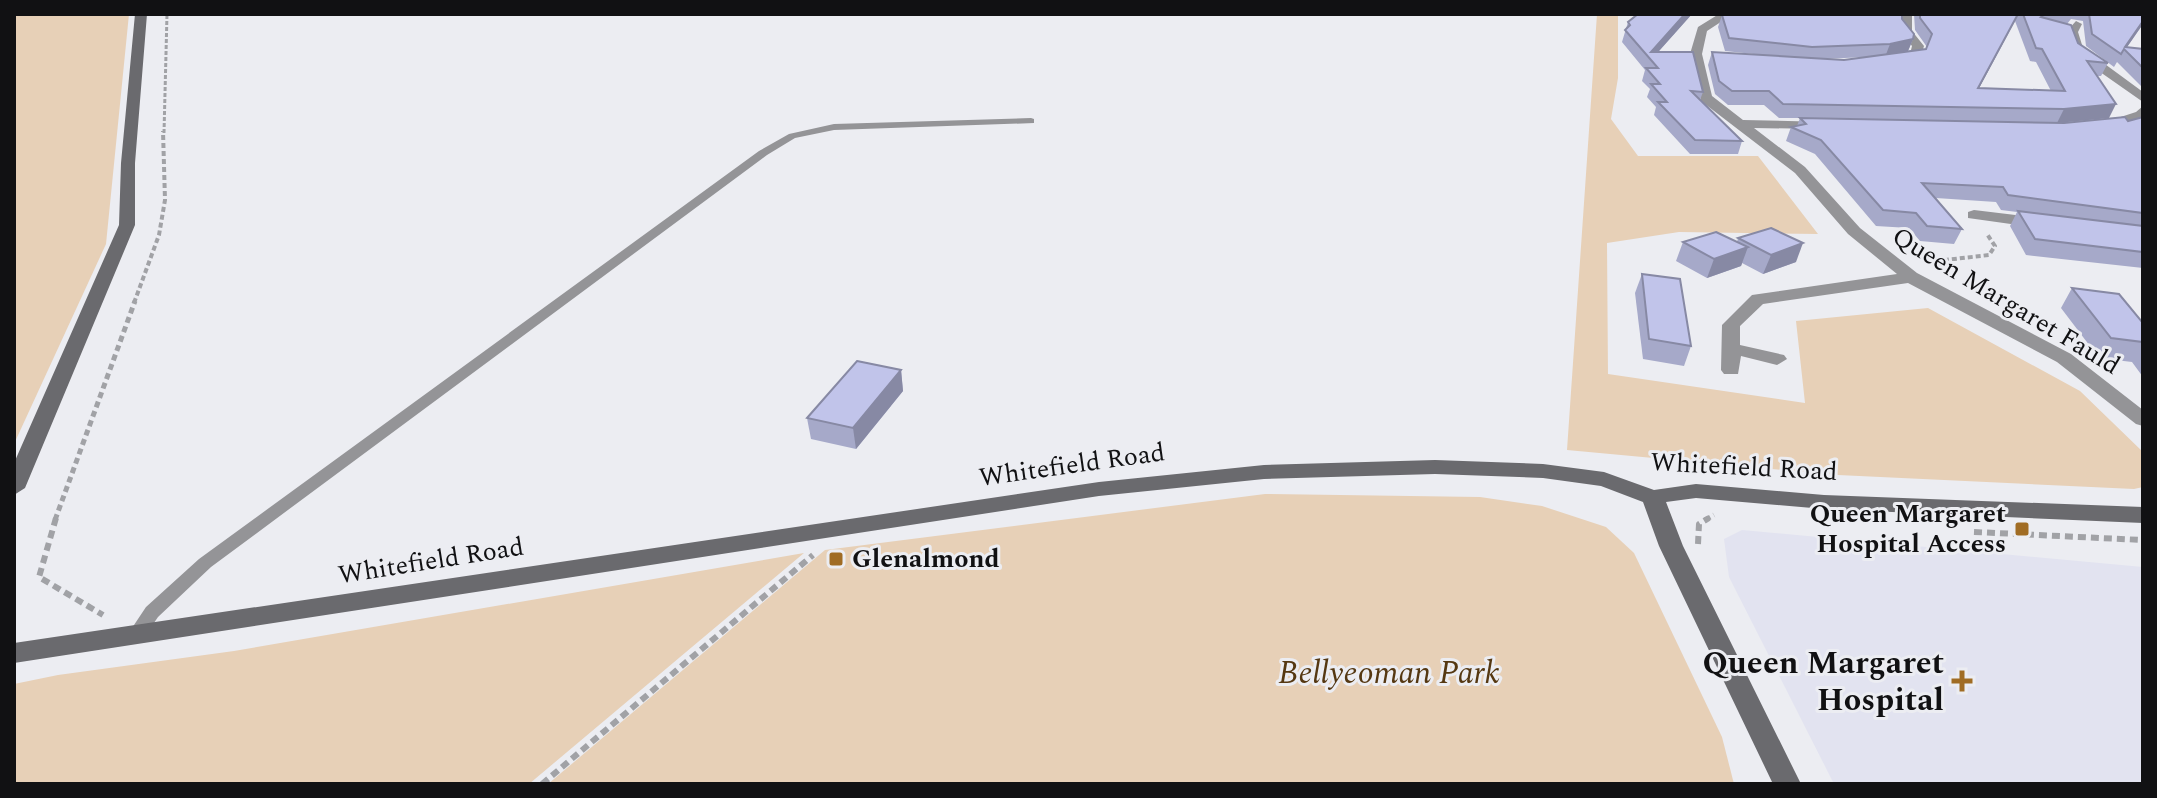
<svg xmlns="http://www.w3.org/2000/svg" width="2157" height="798" viewBox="0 0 2157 798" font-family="Spectral,serif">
<rect width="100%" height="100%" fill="#ecedf2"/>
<!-- built -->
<path fill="#e2e3f0" d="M1742,530L2143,567V784H1834L1729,577L1724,539Z"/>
<!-- green -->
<g fill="#e7d0b7">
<path d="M14,14H129L106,244L14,444Z"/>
<path d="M1597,14H1618V78L1611,119L1638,156H1758L1818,234L1679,232L1607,243L1608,374L1805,403L1796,321L1928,308L2080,391L2143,452V487L2134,489L1838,475L1567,450Z"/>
<path d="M1265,494L1480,497L1542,506L1606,527L1634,553L1722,737L1734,784H548L825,550Z"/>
<path d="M804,553L529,784H14V684L58,675L234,651Z"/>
</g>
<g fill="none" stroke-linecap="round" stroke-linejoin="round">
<!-- path-far3 -->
<path stroke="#a1a2a6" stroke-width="3" stroke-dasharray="4 2" stroke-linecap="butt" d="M164,133L167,14"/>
<!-- path-far2 -->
<g stroke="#a1a2a6" stroke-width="4" stroke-dasharray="5 3" stroke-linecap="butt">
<path d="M1928,262L1989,255L1995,246L1987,234"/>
<path d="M134,303L159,235L165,200L163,131"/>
</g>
<!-- path-far1 -->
<g stroke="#a1a2a6" stroke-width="5" stroke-dasharray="6 4" stroke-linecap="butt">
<path d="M55,520L135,301"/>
<path d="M1705,520L1714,515"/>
</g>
<!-- path -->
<g stroke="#a1a2a6" stroke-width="6" stroke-dasharray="8 5" stroke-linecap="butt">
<path d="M56,518L39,577L103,615"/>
<path d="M1974,532L2143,540"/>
<path d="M1698,544L1699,524L1709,518"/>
<path d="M542,784L813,555"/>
</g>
<!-- lane -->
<path fill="#949497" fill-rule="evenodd" d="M1031,118L1034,119V123L834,130L795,138L767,155L211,567L158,617L141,642L135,644L129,642L126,637L146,607L199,559L759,151L789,134L834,124Z"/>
<!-- street -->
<g fill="#949497" fill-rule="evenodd">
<path d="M1719,14H1733L1707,31L1702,54L1712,96L1743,120L1828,122L1830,125L1823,129L1754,128L1805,167L1860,228L1917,273L2071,354L2143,410V426L2136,424L2057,362L1908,283L1763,304L1740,326V345L1784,355L1787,359L1777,365L1741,356L1738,374H1724L1721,370L1722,325L1752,295L1897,274L1848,234L1795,173L1701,101L1690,54L1698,27Z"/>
<path d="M1900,14H1912V31L1924,46L1920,59L1895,67L1889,63L1891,60L1910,54L1912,46L1900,31Z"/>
<path d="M2076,21L2082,24L2078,32L2083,48L2143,92V102L2073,53L2066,32Z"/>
<path d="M2143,106V118L2103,129L2096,125L2136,112Z"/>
<path d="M1974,210L2040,218L2048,223L2040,228L1968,218V212Z"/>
</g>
<!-- secondary -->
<g fill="#6a6a6e" fill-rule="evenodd">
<path d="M135,14H147L135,163V225L25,488L14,495V463L119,225L121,163Z"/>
<path d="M1435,460L1543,464L1604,472L1654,490L1696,484L1824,495L2143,507V523L1824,509L1696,498L1666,502L1683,546L1801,784H1773L1659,546L1643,502L1601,486L1543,478L1435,474L1264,479L1099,496L14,663V643L1099,482L1264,465Z"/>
</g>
</g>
<!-- wall -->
<g fill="#a6a9c9" fill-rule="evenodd">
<path d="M1638,14H1692L1658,52L1703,92L1700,100L1742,141L1738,154H1690L1654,115L1656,107L1647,97L1650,89L1642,81L1645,70L1622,42L1628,22Z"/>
<path d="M1914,14H2143V24L2127,47L2143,49V88L2117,62L2114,67L2086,46L2083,21L2071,19L2067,24L2078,43L2108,63L2101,76H2097L2109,118L2057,123L2128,121L2143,117V268L2026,255L2010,226L2017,212L2001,210L1996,202L1936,198L1962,229L1954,244L1920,241L1909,228L1876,226L1815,154L1786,141L1791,127L1797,126L1800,118H1779L1764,105H1728L1715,94L1708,65L1712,52L1773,56L1725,51L1718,27L1722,15L1902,19L1913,39L1908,51L1926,49L1927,47L1915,30ZM2015,21L2030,61L2036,62L2051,91L1979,88ZM1867,57L1844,60L1822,59Z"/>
<path d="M1738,238L1796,262L1763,274L1742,263L1741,266L1707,278L1676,261L1683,242H1737Z"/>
<path d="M1642,274L1691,346L1684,366L1643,359L1635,293Z"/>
<path d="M2072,288L2143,323V377L2132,362L2099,358L2061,308Z"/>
<path d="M901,370L903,391L856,449L811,439L807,418Z"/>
</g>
<!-- shaded-wall -->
<g fill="#8789a4">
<path d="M1685,14H1692L1651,60V52Z"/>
<path d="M2019,14L2015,21L1972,101L1978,88Z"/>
<path d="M2143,21V24L2125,50L2124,49Z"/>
<path d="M1913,39L1908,51L1885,57L1890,44Z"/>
<path d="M2116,104L2109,118L2057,123L2064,109Z"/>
<path d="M1803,243L1796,262L1763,274L1771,255Z"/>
<path d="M1748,247L1741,266L1707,278L1714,259Z"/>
<path d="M901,370L903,391L856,449L853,428Z"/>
</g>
<!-- building -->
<g fill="#c1c4ea" stroke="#8789a4" stroke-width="2">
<path d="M1638,14H1685L1651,52H1693L1703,92L1691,91L1742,141L1695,140L1658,102H1667L1651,84H1660L1646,68H1658L1625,30L1630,25L1628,22Z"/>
<path d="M1724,14H1902V19L1914,34L1913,39L1890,44L1812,47L1729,38L1722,15Z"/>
<path d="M1920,14H2018L1978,88L2065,91L2042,49L2036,48L2023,14H2045L2041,17L2071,25L2078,43L2108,63L2087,61L2116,104L2064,109L1783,104L1769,91H1732L1719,81L1712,52L1844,60L1926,49L1932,34L1920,18Z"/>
<path d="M2089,14H2143V21L2125,47L2143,49V68L2124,49L2121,54L2092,34Z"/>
<path d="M2125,117L2128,121L2143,117V213L2008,195L2003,187L1922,183L1962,229L1927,226L1916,213L1883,210L1821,140L1791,127L1806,124L1800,118L2064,123Z"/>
<path d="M2018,211L2143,226V252L2035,239Z"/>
<path d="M1771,228L1803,243L1771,255L1738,238Z"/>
<path d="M1716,232L1748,247L1714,259L1683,242Z"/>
<path d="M1642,274L1680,279L1691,346L1649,339Z"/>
<path d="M2072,288L2119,294L2143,323V342L2111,338Z"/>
<path d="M857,361L901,370L853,428L807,418Z"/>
</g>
<!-- markers -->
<g fill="#a06c24" stroke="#ecedf2" stroke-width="3">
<rect x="2014" y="521" width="16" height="16" rx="4"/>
<rect x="828" y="551" width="16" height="16" rx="4"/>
<path d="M1958 669h8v8h8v8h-8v8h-8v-8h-8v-8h8z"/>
</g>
<g text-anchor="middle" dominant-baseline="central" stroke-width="6" stroke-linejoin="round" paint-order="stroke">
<!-- street labels -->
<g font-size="26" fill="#111113" stroke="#ecedf2">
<text transform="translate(2006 301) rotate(31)">Queen Margaret Fauld</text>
<text transform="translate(1072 465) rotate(-8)">Whitefield Road</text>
<text transform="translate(1744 467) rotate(3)">Whitefield Road</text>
<text transform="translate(431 561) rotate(-9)">Whitefield Road</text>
</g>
<!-- poi labels -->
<g font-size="26" font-weight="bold" fill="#111113" stroke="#ecedf2" text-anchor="end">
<text x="2006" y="514">Queen Margaret<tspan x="2006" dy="30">Hospital Access</tspan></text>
<text x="852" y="559" text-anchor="start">Glenalmond</text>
</g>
<!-- near-poi labels -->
<g font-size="32" font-weight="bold" fill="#111113" stroke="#ecedf2" text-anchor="end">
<text x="1944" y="663">Queen Margaret<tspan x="1944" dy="37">Hospital</tspan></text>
</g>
<!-- near-park labels -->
<g font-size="32" font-style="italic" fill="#553812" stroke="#ecedf2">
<text x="1389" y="673">Bellyeoman Park</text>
</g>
</g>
<!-- border -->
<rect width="2157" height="798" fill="none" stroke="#111113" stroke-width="32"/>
</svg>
